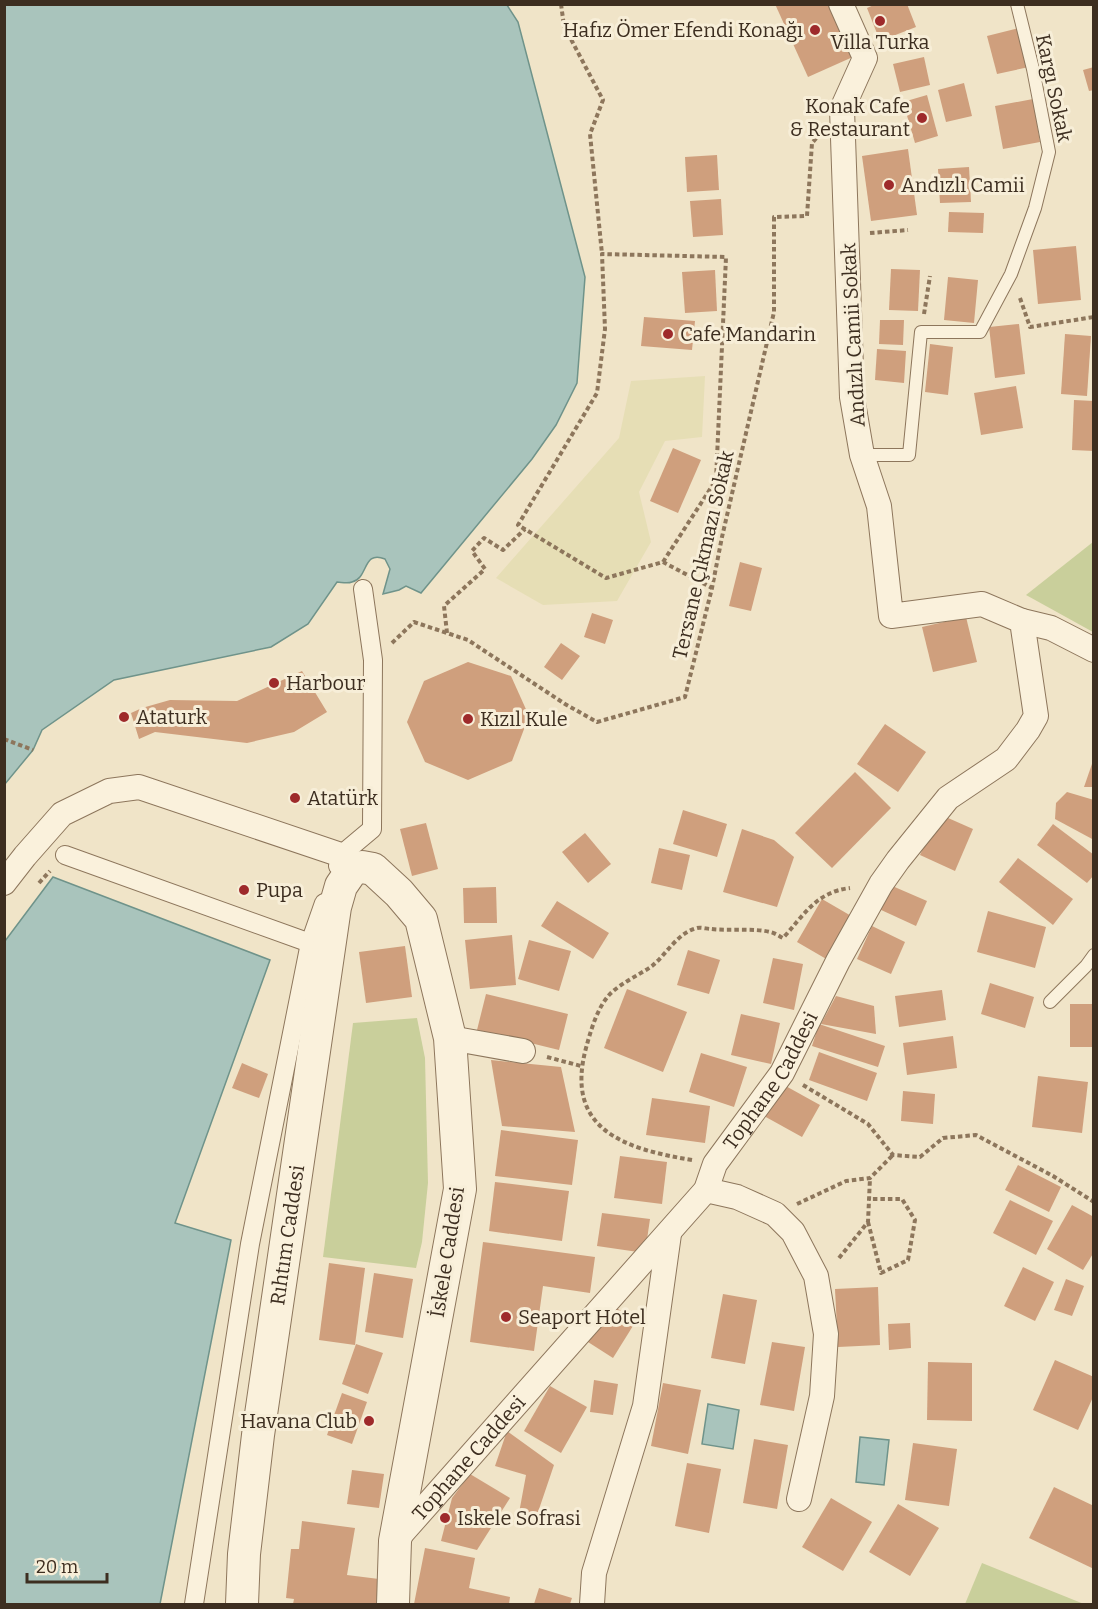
<svg xmlns="http://www.w3.org/2000/svg" width="1098" height="1609" viewBox="0 0 1098 1609" font-family="Bitter,serif">
<rect width="100%" height="100%" fill="#f0e4c8"/>
<!-- farmland -->
<path fill="#e6deb5" d="M705,376L702,437L665,441L639,492L651,542L617,601L543,605L496,578L619,438L631,381Z"/>
<!-- green -->
<g fill="#c9cf9b">
<path d="M1093,542V632L1026,595Z"/>
<path d="M417,1018L425,1058L428,1183L422,1242L416,1268L323,1257L353,1023Z"/>
<path d="M982,1563L1084,1604H965Z"/>
</g>
<!-- water -->
<g fill="#a9c4bc" stroke="#6f938a" stroke-width="1.5">
<path d="M5,4L507,5L518,22L585,277L577,383L556,425L532,459L421,593L406,586L399,590L383,594L390,569L385,559C362,550 369,578 352,582C347,584 341,582 337,582L308,624L271,647L114,680L42,730L33,750L5,784Z"/>
<path d="M53,877L270,960L175,1223L231,1240L160,1604H5V941Z"/>
<path d="M708,1404L739,1410L733,1449L702,1444Z"/>
<path d="M860,1437L889,1440L884,1485L856,1482Z"/>
</g>
<!-- building -->
<g fill="#cf9f7d">
<path d="M775,4H832L855,56L808,77Z"/>
<path d="M876,4H907L916,27L880,41L867,8Z"/>
<path d="M1019,28L1029,67L997,74L987,36Z"/>
<path d="M924,57L930,85L900,92L893,64Z"/>
<path d="M1094,67V90L1089,91L1083,70Z"/>
<path d="M964,83L972,116L946,122L938,90Z"/>
<path d="M927,95L938,136L915,143L903,102Z"/>
<path d="M1033,99L1040,142L1003,149L995,106Z"/>
<path d="M908,149L917,215L871,221L862,156Z"/>
<path d="M717,155L719,190L687,192L685,157Z"/>
<path d="M969,167L971,202L940,203L938,169Z"/>
<path d="M721,199L723,235L693,237L690,201Z"/>
<path d="M949,212L984,213L983,233L948,232Z"/>
<path d="M1076,246L1081,300L1038,304L1033,250Z"/>
<path d="M891,269L920,270L918,311L889,310Z"/>
<path d="M715,270L717,311L685,313L682,272Z"/>
<path d="M948,277L978,280L974,323L944,320Z"/>
<path d="M644,317L695,321L692,350L641,346Z"/>
<path d="M880,320H904L903,345L879,344Z"/>
<path d="M1019,324L1025,374L995,378L989,327Z"/>
<path d="M1065,334L1091,336L1087,396L1061,394Z"/>
<path d="M930,344L953,347L948,395L925,392Z"/>
<path d="M877,349L906,351L904,383L875,380Z"/>
<path d="M1016,386L1023,428L981,435L974,393Z"/>
<path d="M1074,400L1094,401V451L1072,450Z"/>
<path d="M673,448L701,460L678,513L650,501Z"/>
<path d="M740,562L762,568L751,611L729,606Z"/>
<path d="M592,613L613,620L605,644L584,637Z"/>
<path d="M966,617L977,662L933,672L922,627Z"/>
<path d="M561,643L580,656L562,680L544,667Z"/>
<path d="M468,662L511,676L529,716L512,761L468,780L425,762L407,722L424,681Z"/>
<path d="M302,671L327,712L294,732L247,743L155,732L139,739L131,713L142,708L170,700L237,701Z"/>
<path d="M885,724L926,752L898,792L857,764Z"/>
<path d="M1093,761L1094,787H1084Z"/>
<path d="M855,772L891,808L832,868L795,833Z"/>
<path d="M1067,792L1094,800V840L1055,819L1056,803Z"/>
<path d="M683,810L727,824L717,857L673,844Z"/>
<path d="M939,814L973,829L955,871L920,855Z"/>
<path d="M426,823L438,869L412,876L400,829Z"/>
<path d="M1053,824L1094,855V875L1087,883L1037,845Z"/>
<path d="M742,829L774,840L794,857L777,907L723,892Z"/>
<path d="M585,833L611,864L588,883L562,852Z"/>
<path d="M659,848L690,855L682,890L651,883Z"/>
<path d="M1018,858L1073,899L1053,925L999,882Z"/>
<path d="M890,885L927,901L916,926L879,909Z"/>
<path d="M496,887L497,923H464L463,888Z"/>
<path d="M822,899L853,917L828,960L797,942Z"/>
<path d="M557,901L609,933L593,959L541,926Z"/>
<path d="M988,911L1046,927L1035,968L977,952Z"/>
<path d="M872,926L905,942L891,974L857,959Z"/>
<path d="M512,935L516,985L470,989L465,940Z"/>
<path d="M529,940L571,951L559,991L518,979Z"/>
<path d="M405,946L412,997L366,1003L359,952Z"/>
<path d="M688,950L720,960L709,994L677,985Z"/>
<path d="M773,958L803,964L794,1010L763,1003Z"/>
<path d="M990,983L1034,997L1025,1028L981,1014Z"/>
<path d="M627,989L687,1012L663,1072L604,1048Z"/>
<path d="M942,990L946,1020L899,1027L895,996Z"/>
<path d="M486,994L568,1014L559,1050L477,1030Z"/>
<path d="M836,996L874,1006L876,1034L821,1024Z"/>
<rect x="1070" y="1004" width="24" height="43"/>
<path d="M741,1014L780,1023L771,1064L731,1055Z"/>
<path d="M819,1024L885,1046L878,1067L812,1046Z"/>
<path d="M953,1036L957,1068L907,1075L903,1043Z"/>
<path d="M819,1052L877,1073L867,1101L809,1080Z"/>
<path d="M701,1053L747,1067L734,1107L689,1092Z"/>
<path d="M491,1060L561,1067L575,1132L502,1126Z"/>
<path d="M242,1063L268,1074L259,1098L232,1088Z"/>
<path d="M1038,1076L1088,1082L1082,1133L1032,1127Z"/>
<path d="M782,1084L820,1105L802,1137L764,1116Z"/>
<path d="M903,1091L935,1094L933,1124L901,1121Z"/>
<path d="M652,1098L710,1106L705,1143L646,1135Z"/>
<path d="M501,1130L578,1140L572,1185L495,1176Z"/>
<path d="M620,1156L667,1162L662,1204L614,1198Z"/>
<path d="M1018,1165L1061,1187L1049,1212L1005,1190Z"/>
<path d="M495,1182L569,1191L562,1241L489,1231Z"/>
<path d="M1010,1200L1053,1221L1036,1255L993,1233Z"/>
<path d="M1072,1205L1094,1217V1252L1083,1270L1047,1249Z"/>
<path d="M602,1213L650,1219L645,1253L597,1246Z"/>
<path d="M483,1242L595,1257L590,1293L543,1286L534,1351L470,1342Z"/>
<path d="M329,1263L365,1268L355,1345L319,1340Z"/>
<path d="M1023,1267L1054,1282L1035,1321L1004,1306Z"/>
<path d="M374,1273L413,1279L403,1338L365,1332Z"/>
<path d="M1066,1279L1084,1286L1072,1316L1054,1310Z"/>
<path d="M878,1287L880,1345L838,1347L835,1289Z"/>
<path d="M723,1294L757,1300L745,1364L711,1358Z"/>
<path d="M612,1305L636,1321L613,1358L588,1342Z"/>
<path d="M910,1323L911,1348L889,1350L888,1324Z"/>
<path d="M772,1342L805,1347L794,1411L760,1405Z"/>
<path d="M356,1344L383,1353L368,1394L342,1384Z"/>
<path d="M1055,1360L1094,1377V1395L1078,1430L1033,1410Z"/>
<path d="M928,1362L972,1363V1421L927,1420Z"/>
<path d="M594,1380L618,1384L613,1415L590,1412Z"/>
<path d="M663,1383L701,1390L688,1454L651,1446Z"/>
<path d="M550,1386L587,1407L561,1453L524,1431Z"/>
<path d="M342,1393L367,1402L352,1444L327,1435Z"/>
<path d="M507,1431L554,1465L536,1518L519,1513L526,1475L495,1466Z"/>
<path d="M754,1439L788,1445L777,1509L743,1503Z"/>
<path d="M913,1443L957,1449L949,1506L905,1500Z"/>
<path d="M687,1463L721,1469L709,1533L675,1526Z"/>
<path d="M352,1470L384,1474L379,1508L347,1504Z"/>
<path d="M470,1474L510,1498L477,1550L441,1541L452,1498Z"/>
<path d="M1054,1487L1094,1506V1569L1029,1538Z"/>
<path d="M831,1498L872,1522L843,1571L802,1547Z"/>
<path d="M898,1504L939,1528L910,1576L869,1552Z"/>
<path d="M302,1521L355,1528L347,1575L379,1579L376,1604H293L294,1599L286,1598L291,1549H299Z"/>
<path d="M425,1548L475,1558L469,1588L510,1597L509,1604H414Z"/>
<path d="M539,1588L572,1598L570,1604H534Z"/>
</g>
<g fill="none" stroke-linecap="round" stroke-linejoin="round">
<defs>
<g id="service">
<path d="M862,455H909L921,332H980L1011,274L1035,208L1049,152L1033,69L1017,4"/>
<path d="M1050,1002L1086,966L1094,955"/>
</g>
<g id="pedestrian">
<path d="M65,855L310,943"/>
<path d="M338,866L341,855L372,829L373,660L363,589"/>
<path d="M194,1604L250,1244L310,943L324,903"/>
</g>
<g id="minor">
<path d="M1022,621L1051,628L1094,650"/>
<path d="M4,883L25,856L62,814L109,791L139,787L341,855L352,870"/>
<path d="M450,1038L523,1051"/>
<path d="M706,1190L737,1197L775,1214L793,1232L816,1276L826,1334L822,1396L799,1499"/>
<path id="s1" d="M395,1541L706,1190L715,1164L782,1073L838,961L881,884L898,860L948,798L1006,759L1028,730L1036,716L1022,621L982,604L891,616L879,506L862,455L852,397L842,109L865,58L841,4"/>
<path d="M592,1604L594,1573L645,1406L669,1234"/>
</g>
<g id="tertiary">
<path id="s2" d="M242,1604L244,1554L258,1435L335,907L341,886L352,870L362,867L373,869L399,893L421,919L450,1038L460,1189L395,1541L393,1604"/>
</g>
</defs>
<!-- service casing -->
<use href="#service" stroke="#8d765c" stroke-width="14"/>
<!-- pedestrian casing -->
<use href="#pedestrian" stroke="#8d765c" stroke-width="20"/>
<!-- minor casing -->
<use href="#minor" stroke="#8d765c" stroke-width="26"/>
<!-- tertiary casing -->
<use href="#tertiary" stroke="#8d765c" stroke-width="34"/>
<!-- path -->
<g stroke="#8d765c" stroke-width="4" stroke-dasharray="4.5 3" stroke-linecap="butt">
<path d="M561,4L564,26L603,100L590,134L602,254"/>
<path d="M870,233L908,230"/>
<path d="M1020,298L1030,327L1094,317"/>
<path d="M924,314L930,276"/>
<path d="M663,562L716,480L726,257L602,254L605,329L597,393L518,525L606,578L663,562L712,588"/>
<path d="M447,633L444,606L485,569L472,551L484,538L503,550L525,529"/>
<path d="M392,643L414,622L468,640L565,704L597,722L685,697L712,588L722,537L774,312V217L807,216L812,143L819,135"/>
<path d="M4,739L33,750"/>
<path d="M39,883L50,871"/>
<path d="M547,1057L581,1066"/>
<path d="M803,1085L868,1124L893,1155L920,1157L943,1138L976,1135L1053,1176L1094,1202"/>
<path d="M692,1160C625,1149 564,1130 586,1048C591,1030 597,1008 610,994C621,983 639,975 652,966C667,954 677,933 697,928C701,927 707,929 711,929C728,931 755,928 770,932C775,933 779,936 783,938C804,915 816,892 850,888"/>
<path d="M797,1204L846,1181L870,1178L893,1155"/>
<path d="M868,1222L881,1273L908,1260L915,1220L902,1199H869"/>
<path d="M839,1258L868,1222L870,1178"/>
</g>
<!-- service -->
<use href="#service" stroke="#faf1dc" stroke-width="12"/>
<!-- pedestrian -->
<use href="#pedestrian" stroke="#faf1dc" stroke-width="18"/>
<!-- minor -->
<use href="#minor" stroke="#faf1dc" stroke-width="24"/>
<!-- tertiary -->
<use href="#tertiary" stroke="#faf1dc" stroke-width="32"/>
</g>
<!-- markers -->
<g fill="#9e2a2b" stroke="#f7eed8" stroke-width="2">
<circle cx="880" cy="21" r="6"/>
<circle cx="815" cy="30" r="6"/>
<circle cx="922" cy="118" r="6"/>
<circle cx="889" cy="185" r="6"/>
<circle cx="668" cy="334" r="6"/>
<circle cx="274" cy="683" r="6"/>
<circle cx="124" cy="717" r="6"/>
<circle cx="468" cy="719" r="6"/>
<circle cx="295" cy="798" r="6"/>
<circle cx="244" cy="890" r="6"/>
<circle cx="506" cy="1317" r="6"/>
<circle cx="369" cy="1421" r="6"/>
<circle cx="445" cy="1518" r="6"/>
</g>
<g text-anchor="middle" dominant-baseline="central" stroke-width="6" stroke-linejoin="round" paint-order="stroke">
<!-- poi labels -->
<g font-size="20" fill="#3d2e20" stroke="#f7eed8" text-anchor="start">
<text x="803" y="30" text-anchor="end">Hafız Ömer Efendi Konağı</text>
<text x="880" y="42" text-anchor="middle">Villa Turka</text>
<text x="910" y="106" text-anchor="end">Konak Cafe<tspan x="910" dy="23">&amp; Restaurant</tspan></text>
<text x="901" y="185">Andızlı Camii</text>
<text x="680" y="334">Cafe Mandarin</text>
<text x="286" y="683">Harbour</text>
<text x="136" y="717">Ataturk</text>
<text x="480" y="719">Kızıl Kule</text>
<text x="307" y="798">Atatürk</text>
<text x="256" y="890">Pupa</text>
<text x="518" y="1317">Seaport Hotel</text>
<text x="357" y="1421" text-anchor="end">Havana Club</text>
<text x="457" y="1518">Iskele Sofrasi</text>
</g>
<!-- street labels -->
<g font-size="20" fill="#3d2e20" stroke="#f7eed8">
<text transform="translate(1054 88) rotate(78)">Kargı Sokak</text>
<text transform="translate(853 335) rotate(-93)">Andızlı Camii Sokak</text>
<text transform="translate(703 555) rotate(-77)">Tersane Çıkmazı Sokak</text>
<text stroke="none"><textPath href="#s1" startOffset="597">Tophane Caddesi</textPath></text>
<text stroke="none"><textPath href="#s2" startOffset="372">Rıhtım Caddesi</textPath></text>
<text transform="translate(447 1252) rotate(-81)">İskele Caddesi</text>
<text stroke="none"><textPath href="#s1" startOffset="111">Tophane Caddesi</textPath></text>
</g>
</g>
<!-- border -->
<rect width="1098" height="1609" fill="none" stroke="#3d2e20" stroke-width="12"/>
<!-- scale -->
<path d="M27 1573v9h80v-9" fill="none" stroke="#3d2e20" stroke-width="3"/>
<text x="36" y="1573" font-size="18" fill="#3d2e20" stroke="#f7eed8" stroke-width="4.5" paint-order="stroke">20 m</text>
</svg>
